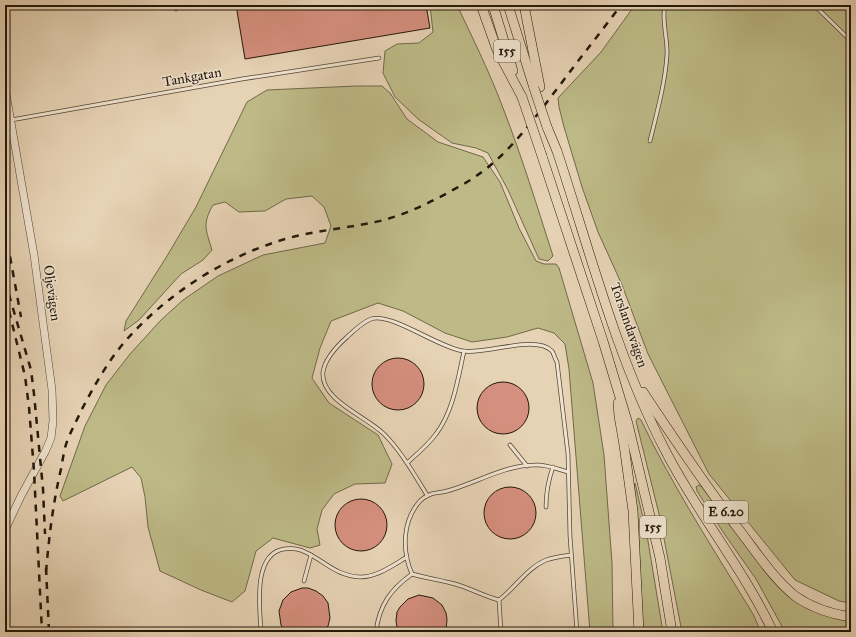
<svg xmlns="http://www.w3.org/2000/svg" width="856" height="637" viewBox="0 0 856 637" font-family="'IM FELL Great Primer',serif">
<rect width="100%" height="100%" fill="#e6d2b4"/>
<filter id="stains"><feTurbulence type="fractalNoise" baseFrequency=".005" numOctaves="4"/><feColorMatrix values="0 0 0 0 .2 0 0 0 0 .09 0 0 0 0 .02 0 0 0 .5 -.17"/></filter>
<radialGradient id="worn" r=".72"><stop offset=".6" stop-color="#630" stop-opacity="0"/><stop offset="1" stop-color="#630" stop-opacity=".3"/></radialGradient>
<!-- green -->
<g fill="#bdba87" stroke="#706949">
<path d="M430,5H457C473,39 490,73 503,108C522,157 537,206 553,256L548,261L539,259L508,190L488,153L476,148L452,143L418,119L395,97L383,73L385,51L397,44L419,43L433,32Z"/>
<path d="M635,5H851V603L839,601L795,580L709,474L648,354L622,285L598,232L582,187L564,127L559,107L558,98L601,52Z"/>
<path d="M356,86H382L390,93L407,119L438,142L483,157L500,182L519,228L536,261L544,264H556L559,268L593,383L604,455L612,563L613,632H590L569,369L565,344L554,333L538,328L507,337L472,342L445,333L403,311L378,303L331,321L320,348L312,378L329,403L378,435L392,464L385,483L355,484L334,494L322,510L317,529L320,545L310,548L273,538L256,551L245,591L232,602L201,590L160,571L148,527L145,497L141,478L132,467L63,501L60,496L85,426L106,385L130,354L161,320L183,300L218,276L263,255L325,243L331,226L324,207L312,196L286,199L265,211L239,212L225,202L213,205C202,224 206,230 212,250L203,260L181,274L139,320L124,331L126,321L167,256L196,207L247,102L267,90Z"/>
<path d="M638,418L641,420C673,487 714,550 753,614L761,632H682L660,518L636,421Z"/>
<path d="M635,483L647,535L663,632H643L638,524L634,484Z"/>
<path d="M699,485L702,487L731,526L768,573L787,593L851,620V632H785L756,579L723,532L697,491L696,487Z"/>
</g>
<!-- building -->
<g fill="#d58f7e" stroke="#23180b">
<path d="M236,5H426L430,28L245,59Z"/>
<circle cx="398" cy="384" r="26"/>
<circle cx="503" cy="408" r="26"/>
<circle cx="510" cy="513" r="26"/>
<circle cx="361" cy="525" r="26"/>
<path d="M302,588H308L316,591L323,596L328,603L330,618L328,626L324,632H286L281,625L279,611L283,600L291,592Z"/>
<path d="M419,595L433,598L442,605L446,613L447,619L446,632H398L396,621L397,612L400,607L408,599Z"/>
</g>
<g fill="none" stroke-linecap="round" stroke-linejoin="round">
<defs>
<g id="service">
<path d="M175,5L176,9"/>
<path d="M814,5L851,41"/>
<path d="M11,120L242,79L379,58"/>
<path d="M650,141C657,112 665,84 667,55C668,39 661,19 665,5"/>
<path d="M510,445L527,466"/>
<path d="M407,463C417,454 428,445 436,434C453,412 458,379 464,351"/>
<path d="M568,472C557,469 546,464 535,465C505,465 476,483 447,491C441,493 432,492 427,496C424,497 421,500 420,501C402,521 402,551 412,574C426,578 440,580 455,584C470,588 483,596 499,600C515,588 527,568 546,560C554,557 563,556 571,555"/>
<path d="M427,495C414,474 401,451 384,434C366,416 320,400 323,372C325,358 337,346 347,337C354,331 361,323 371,319C391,312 439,348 463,351C486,355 535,334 552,351C554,354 555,359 557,362L568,454L570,536L577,632"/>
<path d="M546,507C546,493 548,481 553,467"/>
<path d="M304,581L311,555"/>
<path d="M499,600L501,632"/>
<path d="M261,632C260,609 252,554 284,549C291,548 299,549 305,552C325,561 336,576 360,577C377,577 392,566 407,557"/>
<path d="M376,632C379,605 391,589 412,574"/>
</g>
<path id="tertiary" d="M5,88L34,255L52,390L53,421L51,438L45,452L21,496L5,530"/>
<g id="primary">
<path d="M481,5L497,50L522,97"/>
<path d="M493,5L513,71"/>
<path d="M508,5L534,88"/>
<path d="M524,5L540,87"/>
<path d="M547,127L557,151C590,251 616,356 665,450C697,513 743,568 773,632"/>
<path d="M542,156L603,341L628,424L660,558L672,632"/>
<path d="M643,392C674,439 706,486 740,531C757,553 773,578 795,596C812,608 831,614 851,617"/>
<path d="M618,403L619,416L624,445L633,511L639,632"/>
</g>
</defs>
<!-- service casing -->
<use href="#service" stroke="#544635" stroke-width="4.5"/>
<!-- tertiary casing -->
<use href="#tertiary" stroke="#544635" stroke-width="8"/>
<!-- primary casing -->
<use href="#primary" stroke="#23180b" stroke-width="10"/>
<!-- service -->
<use href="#service" stroke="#efe2ce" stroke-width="3"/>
<!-- tertiary -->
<use href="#tertiary" stroke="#efe2ce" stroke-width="7"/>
<!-- primary -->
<use href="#primary" stroke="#e6d2b4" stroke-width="9"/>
<!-- rail -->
<g stroke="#23180b" stroke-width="2.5" stroke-dasharray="7 7" stroke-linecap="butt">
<path d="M5,229L21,317"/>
<path d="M5,281L31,370L34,394L43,489L45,534"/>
<path d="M9,311L25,376L29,407L34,471L42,632"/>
<path d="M46,568L49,632"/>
<path d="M46,572C49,537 53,503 61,469C63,459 64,448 68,439C72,429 77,420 81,411C94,386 109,359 128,338C170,292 225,257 285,239C317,230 351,228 384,220C413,212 441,197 467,182C507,158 532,121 560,85C580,58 601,32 621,5"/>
</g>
<defs>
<g id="primary-bridge">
<path d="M534,88L547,127"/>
<path d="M522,97L542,156"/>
</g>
</defs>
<!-- primary-bridge casing -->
<use href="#primary-bridge" stroke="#23180b" stroke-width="10" stroke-linecap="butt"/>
<!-- primary-bridge -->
<use href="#primary-bridge" stroke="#e6d2b4" stroke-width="9"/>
</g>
<g text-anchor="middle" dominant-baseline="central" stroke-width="3" stroke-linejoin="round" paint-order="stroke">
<!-- shield labels -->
<g fill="#efe2ce" stroke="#605546" stroke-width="1">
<rect x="494" y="40" width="26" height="22" rx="3"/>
<rect x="704" y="501" width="44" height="22" rx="3"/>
<rect x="640" y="516" width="26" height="22" rx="3"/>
</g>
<g font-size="13" font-weight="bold" fill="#23180b">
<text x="507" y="51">155</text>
<text x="726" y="512">E 6.20</text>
<text x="653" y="527">155</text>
</g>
<!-- street labels -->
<g font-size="14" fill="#23180b" stroke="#efe2ce">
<text transform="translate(192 77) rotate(-10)">Tankgatan</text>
<text transform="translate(52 293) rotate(82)">Oljevägen</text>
<text transform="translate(629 325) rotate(71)">Torslandavägen</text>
</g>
</g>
<!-- margin -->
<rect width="856" height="637" fill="none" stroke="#e6d2b4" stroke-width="20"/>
<rect x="6" y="6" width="844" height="625" fill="none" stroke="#23180b" stroke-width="2"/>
<rect x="10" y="10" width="836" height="617" fill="none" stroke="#23180b"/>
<rect width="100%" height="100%" filter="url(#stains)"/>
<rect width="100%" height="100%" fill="url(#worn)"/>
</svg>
